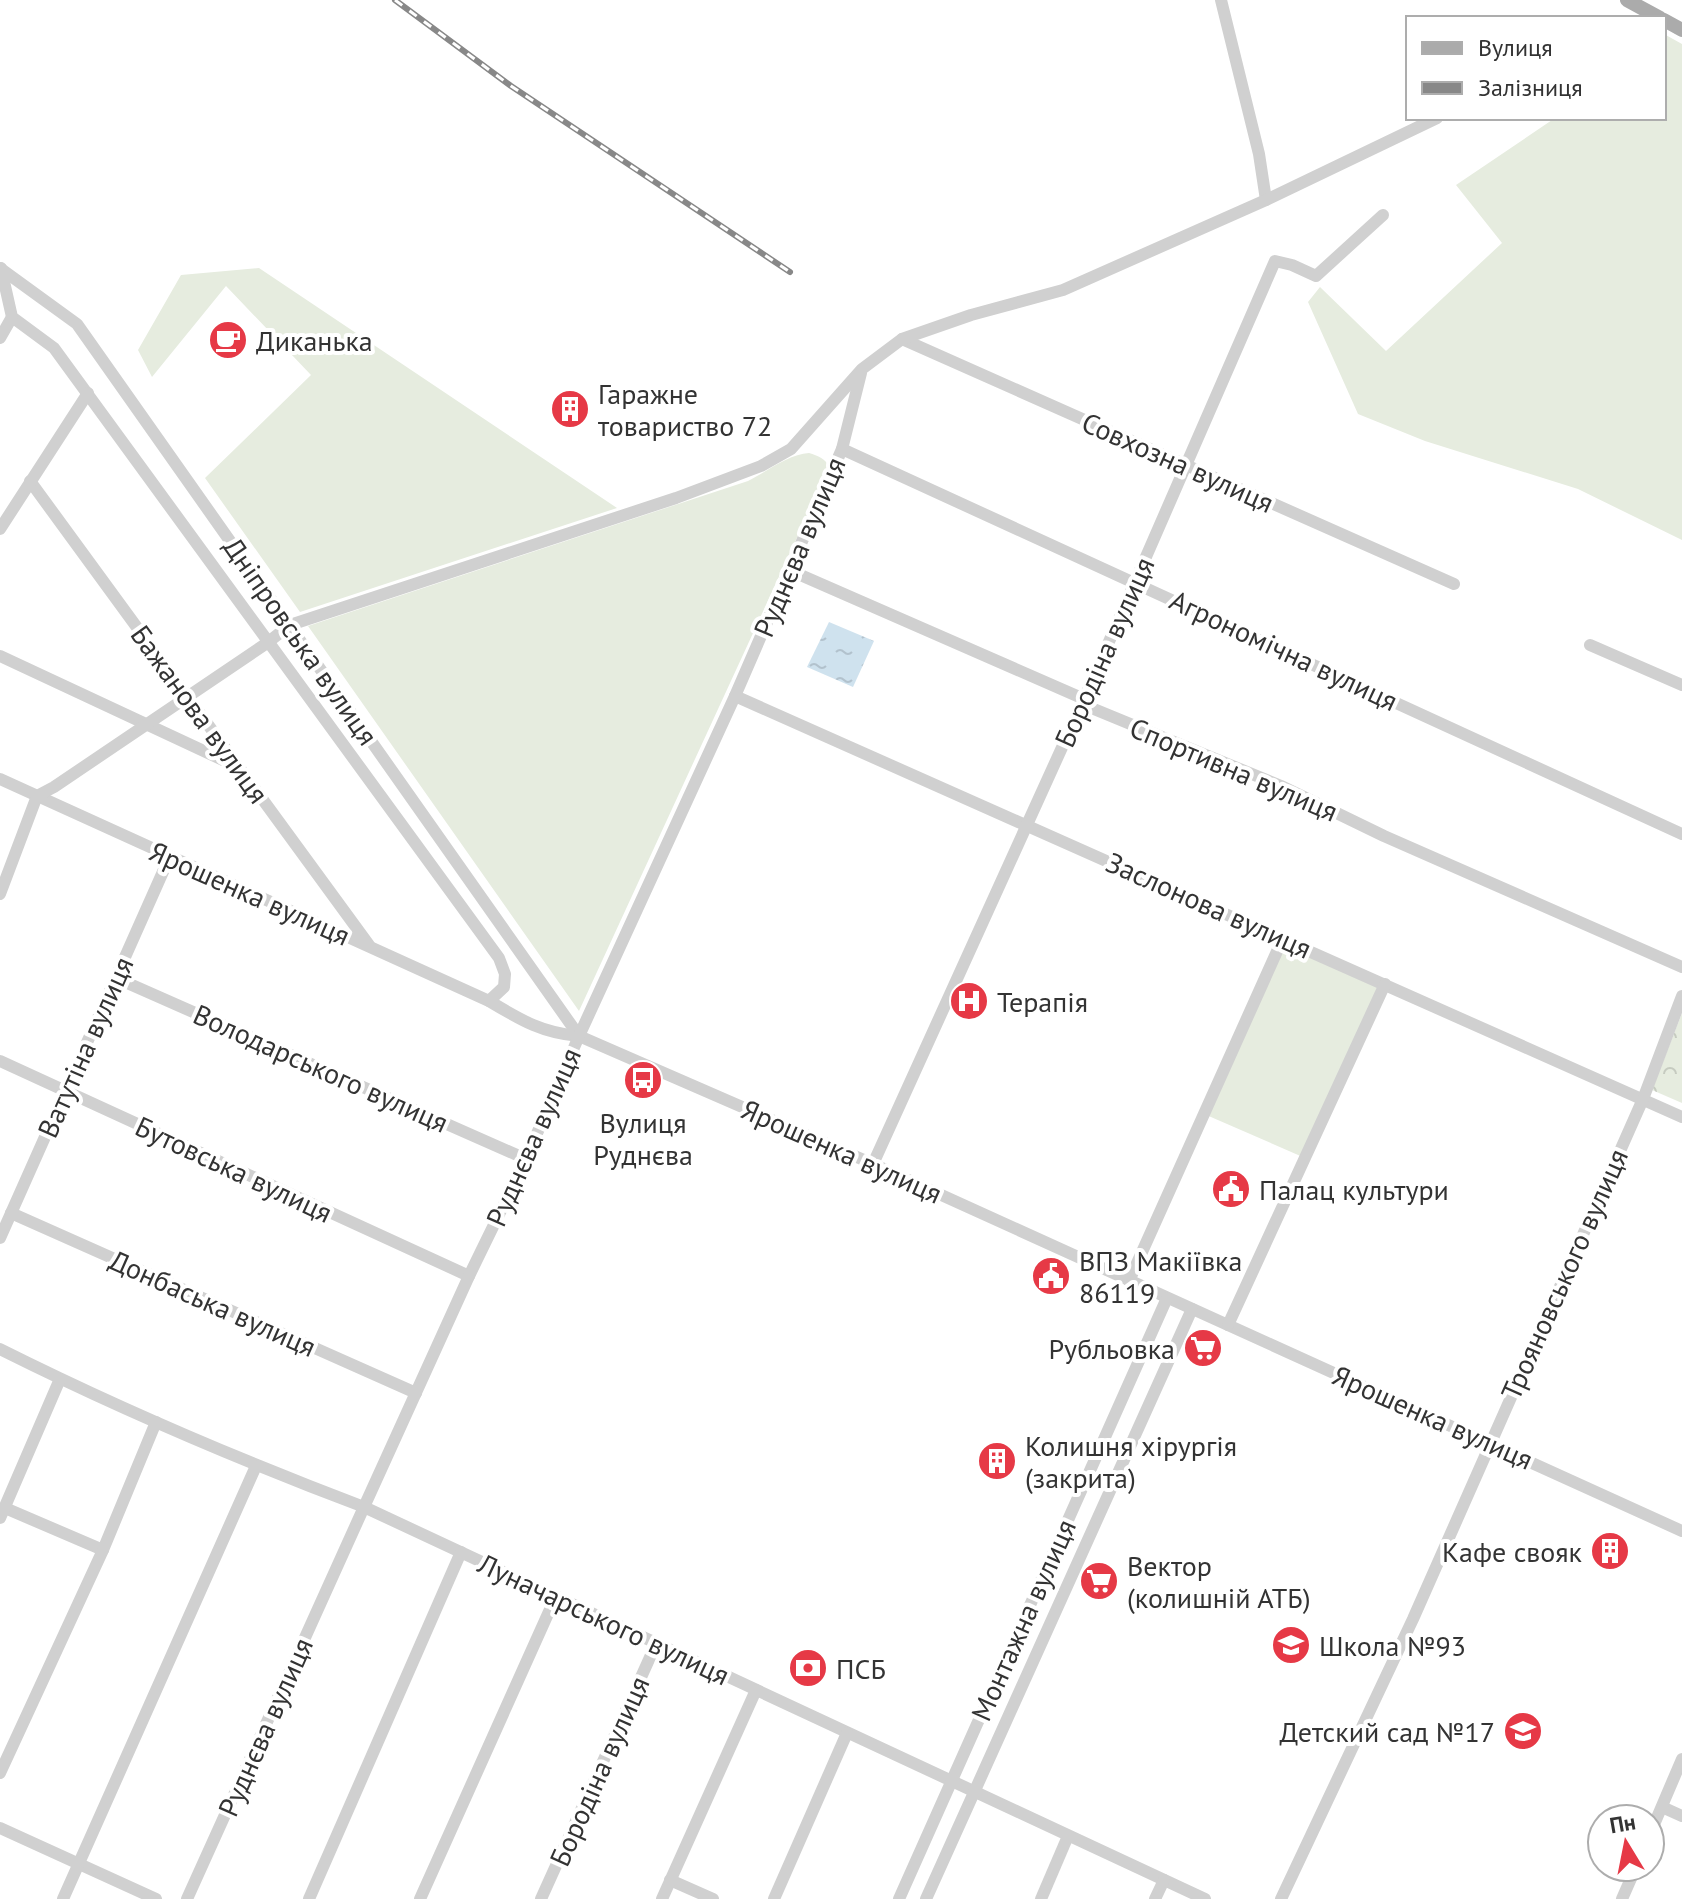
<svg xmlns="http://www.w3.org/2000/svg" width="1682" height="1899" viewBox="0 0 1682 1899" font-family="'PT Sans',sans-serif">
<defs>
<pattern id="forest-crowns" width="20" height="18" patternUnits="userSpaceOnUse" patternTransform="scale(2)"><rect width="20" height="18" fill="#e6ecdf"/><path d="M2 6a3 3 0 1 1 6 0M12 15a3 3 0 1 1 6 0" fill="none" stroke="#c6cbc0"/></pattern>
<pattern id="water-ripples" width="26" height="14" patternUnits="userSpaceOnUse" patternTransform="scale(2)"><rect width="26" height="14" fill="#cfe2ee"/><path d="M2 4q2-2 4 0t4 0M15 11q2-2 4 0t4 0" fill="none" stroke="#b2c2cd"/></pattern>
</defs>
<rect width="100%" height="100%" fill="#fff"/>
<!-- grass -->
<g fill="#e6ecdf">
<path d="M1664,34L1682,44V540L1578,489L1425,441L1358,414L1308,302L1320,287L1386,351L1502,243L1456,185L1555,118H1664Z"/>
<path d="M259,268L617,508L300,612L205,478L311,375L226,286L152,377L138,350L181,275Z"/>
<path d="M809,453C818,456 826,458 829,468L579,1011L308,626L748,481C766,472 789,454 809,453Z"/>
<path d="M1283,938L1385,984L1305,1158L1204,1114Z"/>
</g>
<!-- forest -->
<path fill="url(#forest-crowns)" d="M1682,1013V1103L1652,1090Z"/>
<!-- water -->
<path fill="url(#water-ripples)" d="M829,622L874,641L853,687L807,667Z"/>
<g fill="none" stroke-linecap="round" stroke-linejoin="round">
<!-- minor -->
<g stroke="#d0d0d0" stroke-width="12">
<path d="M1221,0L1259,154L1266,200"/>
<path d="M0,268L77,324L579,1036"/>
<path d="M1,268L12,317L54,348L499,958L505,974L504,987L489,1001"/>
<path d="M0,338L12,317"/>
<path d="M902,339L1454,584"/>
<path d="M842,449L1682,834"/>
<path d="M30,481L369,945"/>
<path d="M0,529L88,393"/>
<path d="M789,570L1084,699L1089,707L1281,786L1384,836L1682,967"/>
<path d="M1590,645L1682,685"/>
<path d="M0,656L238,767"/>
<path d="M735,696L1682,1117"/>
<path d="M0,779L489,1001C521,1020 542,1033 579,1036L873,1164L1682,1531"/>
<path d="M0,894L37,796L54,787L267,643L290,625L676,498L761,466L791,449L862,369L902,339L971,315L1063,290L1266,200L1437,118"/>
<path d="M116,978L526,1159"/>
<path d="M0,1061L469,1276"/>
<path d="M873,1164L1084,699L1275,261L1292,265L1316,276L1383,215"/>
<path d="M11,1213L416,1393"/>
<path d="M0,1238L170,856"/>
<path d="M1129,1281L1283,938"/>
<path d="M1228,1325L1385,984"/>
<path d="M0,1349C118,1408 240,1460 364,1507L1205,1899"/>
<path d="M5,1508L103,1550"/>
<path d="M0,1518L60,1379"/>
<path d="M0,1773L103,1550L156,1422"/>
<path d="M1662,1807L1682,1816"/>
<path d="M0,1828L156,1899"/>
<path d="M1650,1834L1682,1759"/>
<path d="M670,1880L713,1899"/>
<path d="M63,1899L256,1466"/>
<path d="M187,1899L364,1507L469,1276L526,1159L579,1036L735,696L842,449L861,373"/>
<path d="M309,1899L461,1552"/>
<path d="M420,1899L556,1596"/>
<path d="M541,1899L656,1644"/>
<path d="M662,1899L756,1690"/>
<path d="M774,1899L847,1733"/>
<path d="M899,1899L1167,1298"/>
<path d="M926,1899L1192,1309"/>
<path d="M1041,1899L1068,1836"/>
<path d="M1155,1899L1164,1880"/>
<path d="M1281,1899L1413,1619L1643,1099L1682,996"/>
<path d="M1622,1899L1636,1867"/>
</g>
<!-- major -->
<g stroke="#ababab" stroke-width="14">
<path d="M1627,0L1660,18"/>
<path d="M1664,20L1682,30"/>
</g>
<defs>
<path id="rail" d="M395,0L511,86L790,272"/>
</defs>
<!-- rail casing -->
<use href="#rail" stroke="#888" stroke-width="6"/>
<!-- rail -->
<use href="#rail" stroke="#fff" stroke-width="3" stroke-dasharray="9" stroke-linecap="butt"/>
</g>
<!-- icons -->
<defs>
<symbol id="cafe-disc" viewBox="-11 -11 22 22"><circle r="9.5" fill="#e63946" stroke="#fff"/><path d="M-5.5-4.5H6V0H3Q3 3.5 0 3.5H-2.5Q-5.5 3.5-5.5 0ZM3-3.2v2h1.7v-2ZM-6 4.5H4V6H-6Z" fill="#fff"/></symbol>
<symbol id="building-disc" viewBox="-11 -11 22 22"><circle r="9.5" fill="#e63946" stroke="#fff"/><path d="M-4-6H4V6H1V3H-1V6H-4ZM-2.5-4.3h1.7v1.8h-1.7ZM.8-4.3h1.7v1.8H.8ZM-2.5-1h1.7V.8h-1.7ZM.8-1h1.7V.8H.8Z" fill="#fff"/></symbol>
<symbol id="hospital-disc" viewBox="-11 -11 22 22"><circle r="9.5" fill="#e63946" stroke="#fff"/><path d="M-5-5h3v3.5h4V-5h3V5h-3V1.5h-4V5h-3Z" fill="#fff"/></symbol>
<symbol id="bus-disc" viewBox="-11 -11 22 22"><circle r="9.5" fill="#e63946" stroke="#fff"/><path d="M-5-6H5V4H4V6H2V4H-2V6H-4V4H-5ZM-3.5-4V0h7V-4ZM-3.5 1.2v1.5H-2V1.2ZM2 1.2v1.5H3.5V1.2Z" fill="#fff"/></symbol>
<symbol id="civic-disc" viewBox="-11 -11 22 22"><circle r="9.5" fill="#e63946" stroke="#fff"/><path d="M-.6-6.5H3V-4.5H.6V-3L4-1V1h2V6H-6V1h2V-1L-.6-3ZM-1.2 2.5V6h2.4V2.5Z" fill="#fff"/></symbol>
<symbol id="supermarket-disc" viewBox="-11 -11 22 22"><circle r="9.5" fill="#e63946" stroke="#fff"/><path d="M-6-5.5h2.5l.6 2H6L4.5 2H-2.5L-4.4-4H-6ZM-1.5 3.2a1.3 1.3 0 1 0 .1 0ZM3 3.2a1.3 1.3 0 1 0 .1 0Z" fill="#fff"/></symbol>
<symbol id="school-disc" viewBox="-11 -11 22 22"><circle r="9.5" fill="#e63946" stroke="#fff"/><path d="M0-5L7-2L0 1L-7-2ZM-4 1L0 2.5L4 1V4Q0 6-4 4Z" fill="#fff"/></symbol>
<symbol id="bank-disc" viewBox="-11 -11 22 22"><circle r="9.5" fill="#e63946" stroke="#fff"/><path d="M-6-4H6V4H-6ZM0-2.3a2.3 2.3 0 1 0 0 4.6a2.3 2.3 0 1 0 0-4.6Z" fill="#fff"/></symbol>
</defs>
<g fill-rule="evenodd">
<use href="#cafe-disc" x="206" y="318" width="44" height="44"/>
<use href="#building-disc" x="548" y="387" width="44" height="44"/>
<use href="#hospital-disc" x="947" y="979" width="44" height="44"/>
<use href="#bus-disc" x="621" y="1058" width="44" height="44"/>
<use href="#civic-disc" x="1209" y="1167" width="44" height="44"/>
<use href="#civic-disc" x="1029" y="1254" width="44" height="44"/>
<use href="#supermarket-disc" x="1181" y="1326" width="44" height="44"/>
<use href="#building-disc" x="975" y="1439" width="44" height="44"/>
<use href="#building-disc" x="1588" y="1529" width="44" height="44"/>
<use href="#supermarket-disc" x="1077" y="1559" width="44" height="44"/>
<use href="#school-disc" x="1269" y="1623" width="44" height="44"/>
<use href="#bank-disc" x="786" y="1646" width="44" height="44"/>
<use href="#school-disc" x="1501" y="1709" width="44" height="44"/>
</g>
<g text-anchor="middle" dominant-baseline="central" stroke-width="8" stroke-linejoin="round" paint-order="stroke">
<!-- poi labels -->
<g font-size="28" fill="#333" stroke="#fff" text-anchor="start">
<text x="256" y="340">Диканька</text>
<text x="598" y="393">Гаражне<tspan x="598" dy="32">товариство 72</tspan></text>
<text x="997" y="1001">Терапія</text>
<text x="643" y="1122" text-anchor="middle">Вулиця<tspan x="643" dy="32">Руднєва</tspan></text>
<text x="1259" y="1189">Палац культури</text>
<text x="1079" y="1260">ВПЗ Макіївка<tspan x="1079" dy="32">86119</tspan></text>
<text x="1175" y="1348" text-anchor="end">Рубльовка</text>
<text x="1025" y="1445">Колишня хірургія<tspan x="1025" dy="32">(закрита)</tspan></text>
<text x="1582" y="1551" text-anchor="end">Кафе свояк</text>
<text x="1127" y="1565">Вектор<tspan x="1127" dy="32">(колишній АТБ)</tspan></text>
<text x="1319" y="1645">Школа №93</text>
<text x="836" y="1668">ПСБ</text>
<text x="1495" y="1731" text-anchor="end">Детский сад №17</text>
</g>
<!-- street labels -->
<g font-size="28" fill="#333" stroke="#fff">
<text transform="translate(1178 462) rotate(24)">Совхозна вулиця</text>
<text transform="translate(799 547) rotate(-67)">Руднєва вулиця</text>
<text transform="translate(301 641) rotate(55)">Дніпровська вулиця</text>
<text transform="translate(1284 650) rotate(25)">Агрономічна вулиця</text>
<text transform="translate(1104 652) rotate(-66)">Бородіна вулиця</text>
<text transform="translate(200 714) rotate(54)">Бажанова вулиця</text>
<text transform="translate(1234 769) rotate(23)">Спортивна вулиця</text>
<text transform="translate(250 893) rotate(24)">Ярошенка вулиця</text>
<text transform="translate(1209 905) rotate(24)">Заслонова вулиця</text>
<text transform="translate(85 1047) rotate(-66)">Ватутіна вулиця</text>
<text transform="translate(321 1068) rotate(24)">Володарського вулиця</text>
<text transform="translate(533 1137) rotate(-66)">Руднєва вулиця</text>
<text transform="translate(842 1151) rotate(24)">Ярошенка вулиця</text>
<text transform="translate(234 1169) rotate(25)">Бутовська вулиця</text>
<text transform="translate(1564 1274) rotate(-66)">Трояновського вулиця</text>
<text transform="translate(213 1303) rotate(24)">Донбаська вулиця</text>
<text transform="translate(1433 1417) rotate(24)">Ярошенка вулиця</text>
<text transform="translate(604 1619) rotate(25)">Луначарського вулиця</text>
<text transform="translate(1023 1620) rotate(-66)">Монтажна вулиця</text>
<text transform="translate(265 1727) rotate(-66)">Руднєва вулиця</text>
<text transform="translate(599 1771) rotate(-66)">Бородіна вулиця</text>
</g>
</g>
<!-- legend -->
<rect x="1406" y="16" width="260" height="104" fill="#ffffff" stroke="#adadad" stroke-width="2"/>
<rect x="1422" y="42" width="40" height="12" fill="#ababab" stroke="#adadad" stroke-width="2"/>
<text x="1478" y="56" font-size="24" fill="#333333">Вулиця</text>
<rect x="1422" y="82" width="40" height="12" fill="#888888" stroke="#adadad" stroke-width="2"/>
<text x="1478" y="96" font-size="24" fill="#333333">Залізниця</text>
<!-- north arrow -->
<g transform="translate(1626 1843) rotate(350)"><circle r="38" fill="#ffffff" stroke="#adadad" stroke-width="2"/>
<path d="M0-6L14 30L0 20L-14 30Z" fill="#e63946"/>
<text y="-12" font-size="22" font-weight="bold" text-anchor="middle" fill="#333333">Пн</text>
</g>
</svg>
